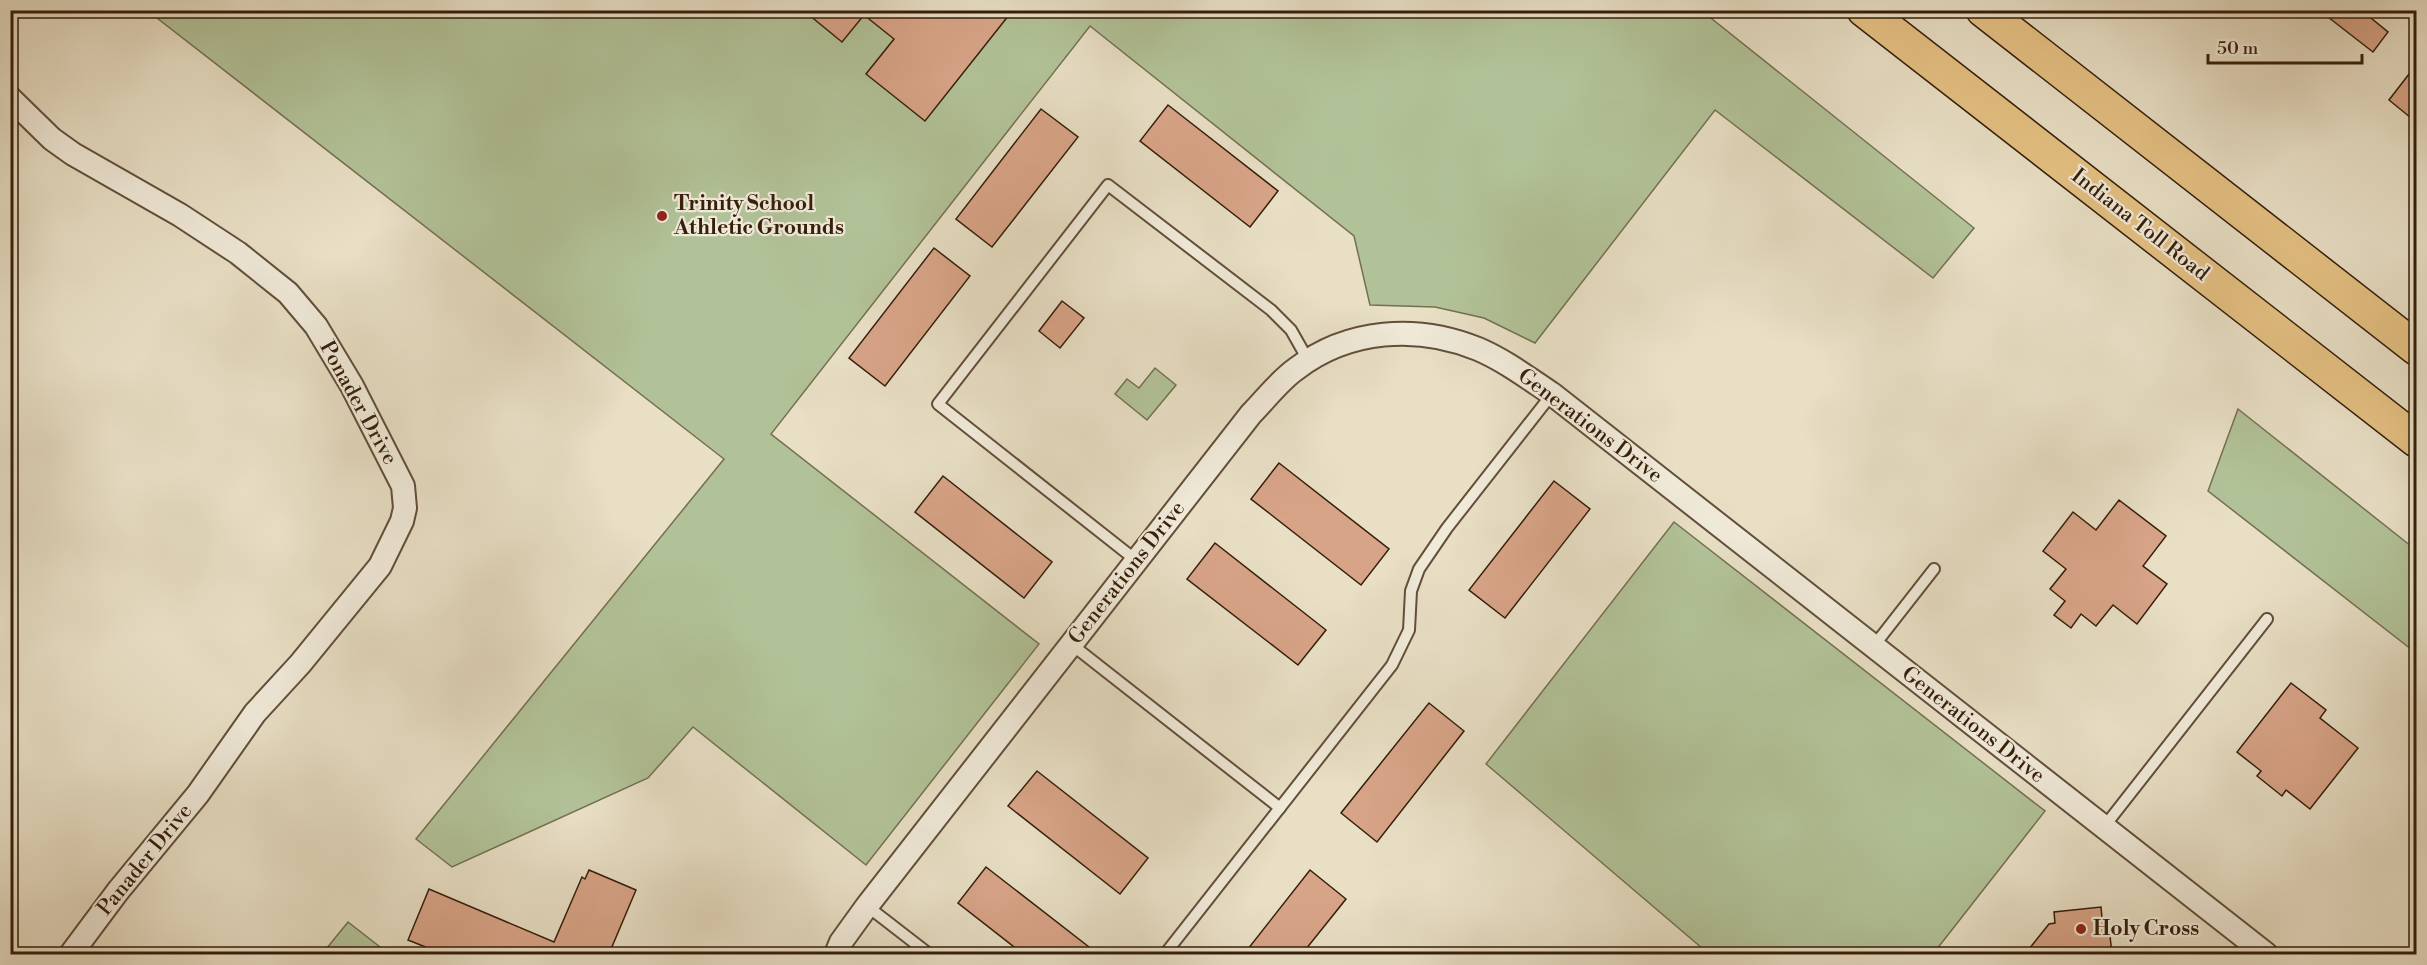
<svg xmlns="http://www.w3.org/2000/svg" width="2427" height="965" viewBox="0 0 2427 965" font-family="'Libre Bodoni',serif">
<rect width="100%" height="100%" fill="#e8dfc5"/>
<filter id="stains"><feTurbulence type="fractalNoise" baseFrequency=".00333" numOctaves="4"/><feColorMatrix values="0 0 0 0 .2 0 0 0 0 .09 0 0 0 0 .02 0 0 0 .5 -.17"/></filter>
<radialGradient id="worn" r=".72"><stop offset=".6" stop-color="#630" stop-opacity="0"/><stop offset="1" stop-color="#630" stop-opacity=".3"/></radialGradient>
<!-- green -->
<g fill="#b2c298" stroke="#747051" stroke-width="1.5">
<path d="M148,11H1702L1974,228L1933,278L1715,110L1535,343L1484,318L1435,307L1370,305L1354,236L1090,26L771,434L1039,644L866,865L693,727L648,778L452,867L416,839L724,459Z"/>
<path d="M1155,368L1176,385L1147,420L1115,394L1127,379L1139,388Z"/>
<path d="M2238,409L2416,550V653L2208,491Z"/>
<path d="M1674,522L2045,811L1933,954H1709L1486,764Z"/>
<path d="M348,922L389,954H322Z"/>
</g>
<!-- building -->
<g fill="#d8a488" stroke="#351e0a" stroke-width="1.5">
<path d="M803,10H1013L925,121L866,74L894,39L864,15L842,42Z"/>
<path d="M2319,10H2361L2388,32L2373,52Z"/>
<path d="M2416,65V122L2389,100Z"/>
<path d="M1168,105L1278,191L1250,227L1140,141Z"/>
<path d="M1041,109L1078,137L992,247L956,219Z"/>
<path d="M934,248L970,276L885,386L849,358Z"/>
<path d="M1062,301L1084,318L1060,348L1039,331Z"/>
<path d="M1279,463L1389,549L1361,585L1251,499Z"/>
<path d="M943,476L1052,562L1024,598L915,512Z"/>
<path d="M1554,481L1590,509L1505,618L1469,590Z"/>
<path d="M2119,500L2166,536L2143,566L2167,584L2137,624L2113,605L2096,626L2081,614L2071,628L2054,615L2065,601L2050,589L2066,569L2043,551L2073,512L2096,530Z"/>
<path d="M1215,543L1326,630L1298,665L1187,579Z"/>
<path d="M2291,683L2326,710L2320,718L2358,748L2310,809L2286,790L2282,796L2257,776L2261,771L2237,752Z"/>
<path d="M1429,703L1464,731L1377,842L1341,813Z"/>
<path d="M1037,771L1148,858L1120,894L1008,806Z"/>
<path d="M986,867L1098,954H1023L958,903Z"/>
<path d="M589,870L636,890L611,949L607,948L604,954H443L408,940L429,889L554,942L582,877L585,879Z"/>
<path d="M1310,870L1346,899L1302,954H1244Z"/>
<path d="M2101,907L2102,918H2108L2112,954H2025L2049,924L2055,923L2054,912Z"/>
</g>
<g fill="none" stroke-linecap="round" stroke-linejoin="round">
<defs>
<g id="lane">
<path d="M1137,561L938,404L1108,185L1271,310L1291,330L1308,360"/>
<path d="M1071,644L1280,808"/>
<path d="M1873,647L1934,569"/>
<path d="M2104,827L2267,619"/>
<path d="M867,906L929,954"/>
<path d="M1165,954L1392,665L1409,630L1411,591L1419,569L1447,528L1552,394"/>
</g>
<g id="street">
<path d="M10,98L52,139L73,154L180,215L238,253L288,293L316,326L352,386L403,486L405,508L402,521L380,566L300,664L255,713L198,794L118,891L71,954"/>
<path d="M836,954L841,942L867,906L1251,414C1265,400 1279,381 1296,369C1348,329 1417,324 1478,349C1504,360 1528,378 1552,394L2266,954"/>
</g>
<g id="highway">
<path d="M1864,10L2416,440"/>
<path d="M1983,10L2416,348"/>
</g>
</defs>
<!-- lane casing -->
<use href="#lane" stroke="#624e39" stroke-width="14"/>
<!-- street casing -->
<use href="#street" stroke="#624e39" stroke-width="26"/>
<!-- highway casing -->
<use href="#highway" stroke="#351e0a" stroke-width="36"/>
<!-- lane -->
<use href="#lane" stroke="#f0ead9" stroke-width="10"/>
<!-- street -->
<use href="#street" stroke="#f0ead9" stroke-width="22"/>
<!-- highway -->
<use href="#highway" stroke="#e4c082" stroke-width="33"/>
</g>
<!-- markers -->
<g fill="#8f2418" stroke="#f0ead9" stroke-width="2">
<circle cx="662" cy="216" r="6"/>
<circle cx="2081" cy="929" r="6"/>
</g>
<g text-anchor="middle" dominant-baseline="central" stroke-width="4.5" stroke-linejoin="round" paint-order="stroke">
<!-- poi labels -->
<g font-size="21" font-weight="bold" fill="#351e0a" stroke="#f0ead9" text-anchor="start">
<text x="674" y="204">Trinity School<tspan x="674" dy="24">Athletic Grounds</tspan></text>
<text x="2093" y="929">Holy Cross</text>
</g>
<!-- street labels -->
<g font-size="21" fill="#351e0a" stroke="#f0ead9">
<text transform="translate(2140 225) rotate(38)">Indiana Toll Road</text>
<text transform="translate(358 403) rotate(61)">Ponader Drive</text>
<text transform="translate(1590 426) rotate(37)">Generations Drive</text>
<text transform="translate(1127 573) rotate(-52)">Generations Drive</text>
<text transform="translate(1973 725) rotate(38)">Generations Drive</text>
<text transform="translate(145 860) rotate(-51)">Panader Drive</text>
</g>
</g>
<!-- margin -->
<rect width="2427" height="965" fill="none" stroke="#e8dfc5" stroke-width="36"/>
<rect x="12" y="12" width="2403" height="941" fill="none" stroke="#351e0a" stroke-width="3"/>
<rect x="18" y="18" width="2391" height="929" fill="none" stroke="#351e0a" stroke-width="1.5"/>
<!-- scale -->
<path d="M2208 54v9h154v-9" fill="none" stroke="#351e0a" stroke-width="3"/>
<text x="2217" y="54" font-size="18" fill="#351e0a" stroke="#f0ead9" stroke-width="4.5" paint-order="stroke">50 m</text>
<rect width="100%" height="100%" filter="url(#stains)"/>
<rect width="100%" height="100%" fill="url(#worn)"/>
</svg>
